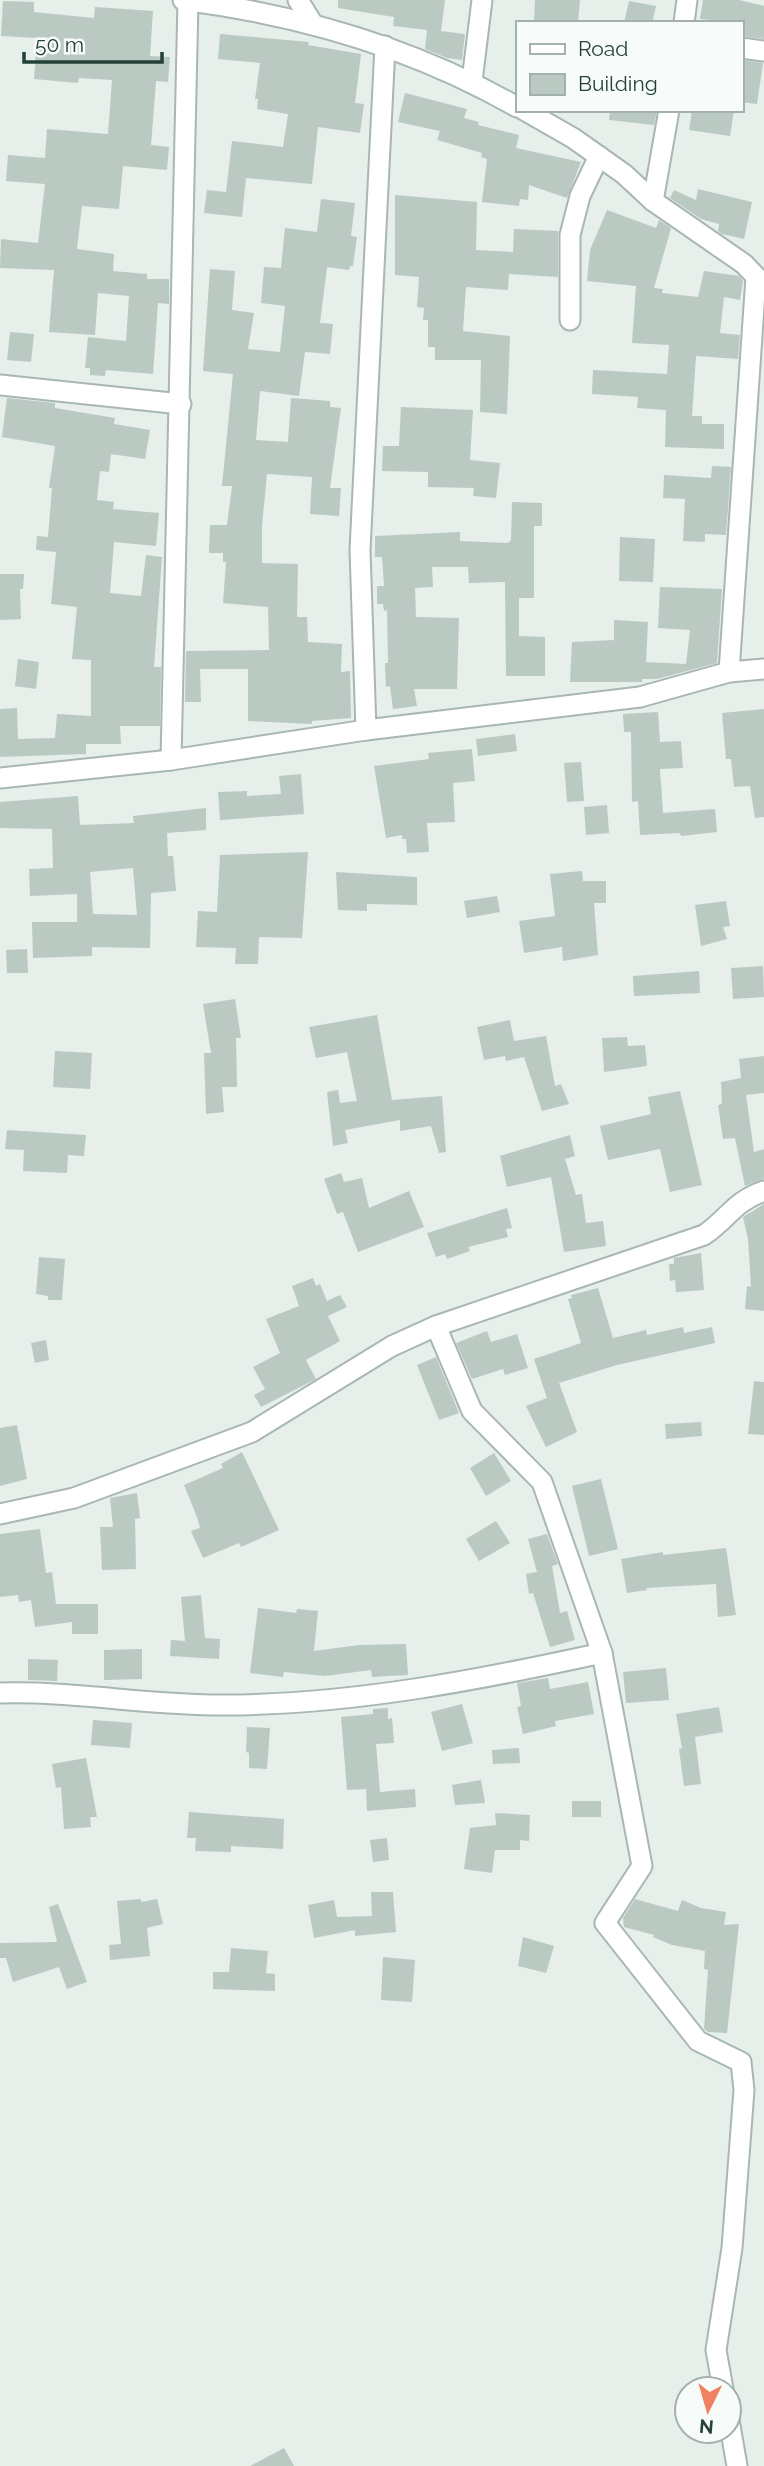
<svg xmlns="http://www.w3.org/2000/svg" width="764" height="2466" viewBox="0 0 764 2466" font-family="Raleway,sans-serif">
<rect width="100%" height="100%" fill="#e6efea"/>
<!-- building -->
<g fill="#bbc9c3" fill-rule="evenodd">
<path d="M338,0H445L441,31L465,34L462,60L447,58L425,49L427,30L393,26L394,17L338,8Z"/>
<path d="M535,0H580L578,23L534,20Z"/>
<path d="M703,0H739L764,6V39L741,36V23L700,19Z"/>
<path d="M3,1L34,2V12L94,18L95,7L153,11L150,56L170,57L168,82L156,81L151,145L169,147L167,170L123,166L119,209L82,206L77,249L114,254L113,271L147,274V279H169V304L158,303L153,374L106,370L105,376L90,375V368H85L88,337L126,341L129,296L98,293L95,335L49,332L54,270L0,268L1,239L38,243L45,184L6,181L8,155L45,158L47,129L108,134L112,80L79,78L78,83L34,79L37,38L1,36Z"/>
<path d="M629,1L656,6L652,23H624Z"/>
<path d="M220,34L309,42L308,45L361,54L355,103L364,104L360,133L318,127L312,184L246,178L242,217L204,213L207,190L226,192L232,141L283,147L288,114L257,109L258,99H255L260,63L218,59Z"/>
<path d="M741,60L763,63L757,104L741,102Z"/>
<path d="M405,93L467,109L464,118L479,122L478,125L519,135L516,148L581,162L567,198L529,185L528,200L520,199L519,206L482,202L487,159L481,157L482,153L437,140L440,131L398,122Z"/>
<path d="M610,110H657L654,125L609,120Z"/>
<path d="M692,110H734L730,136L689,130Z"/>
<path d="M698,189L752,202L744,239L722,234L718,231L719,224L701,219L670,198L674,190L696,200Z"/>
<path d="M395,195L477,202L476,250L513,252L514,229L558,231V277L509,274L508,290L466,287L463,331L510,336L507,414L480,412L481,360H435V347H428V320H423L424,308L417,307L419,277L395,275Z"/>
<path d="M321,199L355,203L351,236L357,237L353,266H350L349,270L327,267L320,323L333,324L330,354L305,352L299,396L260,391L256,440L288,442L291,398L330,401V407L341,408L330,488H341L339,516L310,514L312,477L267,474L262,526V563L298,564L297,617H307L308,642L342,644L341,672L350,671L351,718L312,721V724L248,721V669H200L201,702H185L186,651L269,650L268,607L223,603L226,562H223V553H209L210,525H227L232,486H222L233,374L203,371L210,269L235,271L232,310L254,313L248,349L280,352L285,306L261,303L264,267L281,268L285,228L317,232Z"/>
<path d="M607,210L656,228L659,220L671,228L654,288L663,289L662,293L698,297L704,271L739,276L743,281L740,300L724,297L720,333L740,335L738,359L696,356L692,416H702V424H724V449L665,447L666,410L637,408L638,397L592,394L593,370L667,374L669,345L632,343L636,286L587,281L590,250Z"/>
<path d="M10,332L34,334L31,362L7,360Z"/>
<path d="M7,398L55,403V408L115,418L114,424L150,430L145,459L111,454L109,472L100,471L97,500L114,502L113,509L159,513L156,546L114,542L110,593L141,596L146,555L162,557L154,667H161L160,726H120L121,744H86V754L0,757V709L17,708L18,739L55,738L57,714L91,716V660L72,659L77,607L51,604L56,552L36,550L37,536L48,537L52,488H49L55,446L2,437Z"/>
<path d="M401,407L473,410L470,460L500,463L496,498L473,496L474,488L428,487V472L382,471L383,446H399Z"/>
<path d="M712,466L731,467L726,535L705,534V542L683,541L685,499L663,498L664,475L711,478Z"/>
<path d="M512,502L542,503V526H534V598H512H519V636L545,637V676H506L505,582L469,583L468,567H432L433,587L415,588L416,617L459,618L457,689H414L417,706L393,709L390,686L386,687L385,663H388L387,610L384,611L383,604H377V586H384L382,557H375V536L460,532V541L508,543L511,540Z"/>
<path d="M620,537L655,539L653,582L619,581Z"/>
<path d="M0,574H24L23,589H20L21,619L0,620Z"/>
<path d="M660,587L722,589L717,663L657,679H642V682H570L572,642L614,640V620L648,622L646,662L686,664L690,630L658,628Z"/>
<path d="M18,659L39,662L36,689L15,686Z"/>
<path d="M764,709V817L755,818L750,786L734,787L731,759H726L722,713Z"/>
<path d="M658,712L660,742L681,741L683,768L660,769L663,813L715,809L717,832L681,836L680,833L640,835L638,801L632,802L631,732H624L623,714Z"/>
<path d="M515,734L517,751L478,756L476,739Z"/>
<path d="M472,749L475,781L453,783L455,822L427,823L429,852L407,853L406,839H402V835L386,838L374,766L429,759L428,753Z"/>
<path d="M581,762L584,801L567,802L564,763Z"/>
<path d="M301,774L304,814L220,820L218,792L247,791V796L281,794L279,776Z"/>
<path d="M78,796L80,825L134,823L133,816L206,808V830L167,833L168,856H173L176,891L151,893L150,948L92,947V956L33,958L32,922H77V894L30,896L29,869L53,868L52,829L0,828V802ZM133,868L137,915L93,914L90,872Z"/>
<path d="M607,805L609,833L586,835L584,807Z"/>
<path d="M308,852L302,938L259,937L258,964H235L236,948L196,947L198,911L217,912L220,855Z"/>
<path d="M582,871L583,881H606V903H594L598,955L563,961L562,947L524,953L519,921L555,916L550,874Z"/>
<path d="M336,872L417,877V905L367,904V911L338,910Z"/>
<path d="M497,896L500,912L467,918L464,901Z"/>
<path d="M726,901L730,926L723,927L727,939L701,946L695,905Z"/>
<path d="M27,949L28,973H7L6,950Z"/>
<path d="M763,966L764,997L733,999L731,968Z"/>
<path d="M699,971L700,993L634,996L633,976Z"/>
<path d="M235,999L241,1038H236L237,1087H222L224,1112L206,1114L204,1053H211L203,1004Z"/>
<path d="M377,1015L392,1100L442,1096L446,1152L439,1153L431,1126L400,1131V1120L345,1130L348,1143L333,1146L327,1092L338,1090L340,1103L357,1101L347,1052L316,1058L309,1027Z"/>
<path d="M510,1020L514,1041L546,1036L555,1086L561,1084L569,1104L542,1111L524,1057L506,1061L505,1056L484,1060L477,1027Z"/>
<path d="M627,1037L628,1046L645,1045L647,1066L604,1072L602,1038Z"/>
<path d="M55,1051L92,1053L90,1089L53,1087Z"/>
<path d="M764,1056V1093L746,1095L754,1152L764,1149V1179L745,1186L735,1138L723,1139L718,1105L722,1104L721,1082L741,1078L739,1059Z"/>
<path d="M680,1091L702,1185L670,1192L660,1149L608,1160L600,1126L651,1114L648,1097Z"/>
<path d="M7,1130L86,1135L84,1156L68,1155L67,1173L23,1171L24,1150L5,1149Z"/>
<path d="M570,1135L575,1156L565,1159L576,1195L582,1194L586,1223L603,1221L606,1246L564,1252L551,1177L507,1187L500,1156Z"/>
<path d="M341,1173L344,1182L362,1178L369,1208L409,1191L424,1227L358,1252L343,1212L337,1214L324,1179Z"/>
<path d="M764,1204V1311L745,1309L747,1286L751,1287L748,1239L743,1217Z"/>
<path d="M507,1208L512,1228L506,1229L508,1237L468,1247L470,1251L447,1259L445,1254L436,1257L427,1233Z"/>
<path d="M701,1253L704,1290L676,1292L675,1280L670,1281L669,1264H674V1258Z"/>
<path d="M39,1257L65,1259L62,1300H48V1296L36,1294Z"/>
<path d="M313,1278L316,1286L320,1284L327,1301L340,1295L347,1307L328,1316L340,1341L306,1360L316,1379L261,1407L254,1395L265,1389L253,1367L280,1353L266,1319L299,1306L292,1286Z"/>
<path d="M598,1288L613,1338L646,1330L647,1335L683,1327L684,1333L712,1327L715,1343L617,1365L559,1383L577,1432L546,1447L526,1406L547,1398L534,1359L581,1343L568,1299L572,1298L571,1295Z"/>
<path d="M487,1331L491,1342L517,1334L528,1368L505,1375L503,1369L472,1379L456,1343Z"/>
<path d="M46,1340L49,1360L35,1363L31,1343Z"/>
<path d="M436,1357L459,1413L439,1420L417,1365Z"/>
<path d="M754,1381L764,1382V1435L748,1434Z"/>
<path d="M701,1422L702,1436L666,1439L665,1424Z"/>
<path d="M17,1425L27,1479L0,1486V1428Z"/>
<path d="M242,1452L279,1530L241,1547L239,1543L203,1558L191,1531L200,1528L197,1517L184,1485L223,1468L221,1464Z"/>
<path d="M494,1453L511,1481L486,1496L470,1468Z"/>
<path d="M601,1479L618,1549L589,1556L572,1486Z"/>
<path d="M137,1493L140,1518L135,1519L136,1569L102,1570L100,1527H113L110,1498Z"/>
<path d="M496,1521L510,1543L479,1561L466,1539Z"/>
<path d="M40,1529L46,1573L52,1572L56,1604H98V1634H72V1622L35,1627L31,1600L19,1602L18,1595L0,1597V1534Z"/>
<path d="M547,1534L558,1564L552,1566L560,1613L567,1611L575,1640L550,1647L533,1593L529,1594L526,1574L537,1572L528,1539Z"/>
<path d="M726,1548L736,1615L718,1617L716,1584L646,1588L647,1590L627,1593L621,1559L663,1552V1555Z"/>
<path d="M201,1595L205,1638L220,1639L219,1659L170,1656L171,1640L185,1641L181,1597Z"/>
<path d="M258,1608L296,1613L297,1609L318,1611L314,1651L359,1645L406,1644L408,1675L372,1677L371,1670L325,1676L284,1672L283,1677L250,1673Z"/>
<path d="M142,1649V1679L104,1680V1650Z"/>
<path d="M28,1659L58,1660L57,1681L28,1680Z"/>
<path d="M666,1668L669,1700L626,1703L623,1672Z"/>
<path d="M548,1678L550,1689L588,1682L594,1714L555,1721L556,1726L523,1734L517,1707L521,1706L517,1683Z"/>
<path d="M462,1704L473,1743L442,1751L431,1712Z"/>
<path d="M719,1707L723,1732L695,1737L701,1784L684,1786L679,1749L682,1748L676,1714Z"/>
<path d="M388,1708V1719L392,1718L394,1743L376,1744L380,1792L415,1789L416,1807L367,1811L366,1789L347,1790L341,1717L373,1714V1709Z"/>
<path d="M93,1720L132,1723L130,1748L91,1745Z"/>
<path d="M247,1727L270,1728L267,1769L249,1768V1753L246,1752Z"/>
<path d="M519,1748L520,1763L493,1764L492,1750Z"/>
<path d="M86,1758L97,1817H90L91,1827L64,1829L61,1787L56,1788L52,1764Z"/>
<path d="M481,1780L485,1803L455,1805L452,1785Z"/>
<rect x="572" y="1801" width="29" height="16"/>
<path d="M189,1812L284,1819L283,1849L231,1846V1852L195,1851L196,1838H187Z"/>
<path d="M495,1813L530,1815L529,1841L520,1840V1850H495L492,1873L464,1869L470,1828L496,1825Z"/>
<path d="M387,1838L389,1860L373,1862L370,1840Z"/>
<path d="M371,1892H393L396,1932L355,1936V1930L314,1938L308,1905L334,1900L337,1917L372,1916Z"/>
<path d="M141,1899V1902L157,1899L163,1924L147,1928L150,1956L110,1960L109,1945L121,1944L117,1901Z"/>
<path d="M635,1899L678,1911L682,1900L701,1908L726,1912L724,1925L739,1924L727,2033L708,2032L704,2029L708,1970L704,1969L705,1951L672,1945L653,1937L654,1935L624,1927L623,1918Z"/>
<path d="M58,1904L87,1982L67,1989L59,1967L13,1982L6,1958H0V1943L57,1942L49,1907Z"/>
<path d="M523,1937L554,1946L546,1973L518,1966Z"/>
<path d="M231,1948L268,1951L266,1973L275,1974V1991L213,1989V1972H229Z"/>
<path d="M383,1957L415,1960L412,2002L381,2000Z"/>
<path d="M284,2448L294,2466H250Z"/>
</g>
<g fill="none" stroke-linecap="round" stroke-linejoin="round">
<defs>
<g id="minor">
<path d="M183,0C300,15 414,48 517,107"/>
<path d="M298,0L313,24"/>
<path d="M684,23L687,0"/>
<path d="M741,48L764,51"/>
<path d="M472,81L482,0"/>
<path d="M524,110L573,138L624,174L653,201L744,264L763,284"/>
<path d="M653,201L669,110"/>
<path d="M570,320V235L580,196L599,156"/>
<path d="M0,385L181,404"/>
<path d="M729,672L756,277"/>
<path d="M366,730L360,550L385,46"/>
<path d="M171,760L188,1"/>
<path d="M0,778L171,760L366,730L640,697L729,672L764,669"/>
<path d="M436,1326L472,1411L542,1482L602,1653L642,1866L605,1923L698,2041L741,2062L744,2090L732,2248L716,2350L723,2389"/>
<path d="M0,1514L74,1498L252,1432L392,1346L436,1326L704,1235C729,1218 733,1202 764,1191"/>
<path d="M0,1693C76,1691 152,1706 228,1705C354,1704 479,1680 602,1653"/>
<path d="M729,2420L737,2466"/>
</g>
</defs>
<!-- minor casing -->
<use href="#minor" stroke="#a8b7b1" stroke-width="23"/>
<!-- minor -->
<use href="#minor" stroke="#fff" stroke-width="19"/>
</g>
<!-- legend -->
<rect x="516" y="21" width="228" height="91" fill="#f7fbf9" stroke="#a3b1ac" stroke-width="2"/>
<rect x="530" y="44" width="35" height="10" fill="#ffffff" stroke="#a3b1ac" stroke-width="2"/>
<text x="578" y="56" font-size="21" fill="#244139">Road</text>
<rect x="530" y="74" width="35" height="21" fill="#bbc9c3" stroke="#a3b1ac" stroke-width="2"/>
<text x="578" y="91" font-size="21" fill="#244139">Building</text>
<!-- north arrow -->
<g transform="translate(708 2410) rotate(185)"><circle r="33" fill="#f7fbf9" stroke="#a3b1ac" stroke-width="2"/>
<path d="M0-5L12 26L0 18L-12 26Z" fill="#f18261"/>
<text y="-10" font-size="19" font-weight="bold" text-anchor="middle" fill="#244139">N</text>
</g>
<!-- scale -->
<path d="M24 52v10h138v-10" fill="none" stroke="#244139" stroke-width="3.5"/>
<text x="35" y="52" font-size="21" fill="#244139" stroke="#f7fbf9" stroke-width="5" paint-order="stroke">50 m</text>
</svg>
